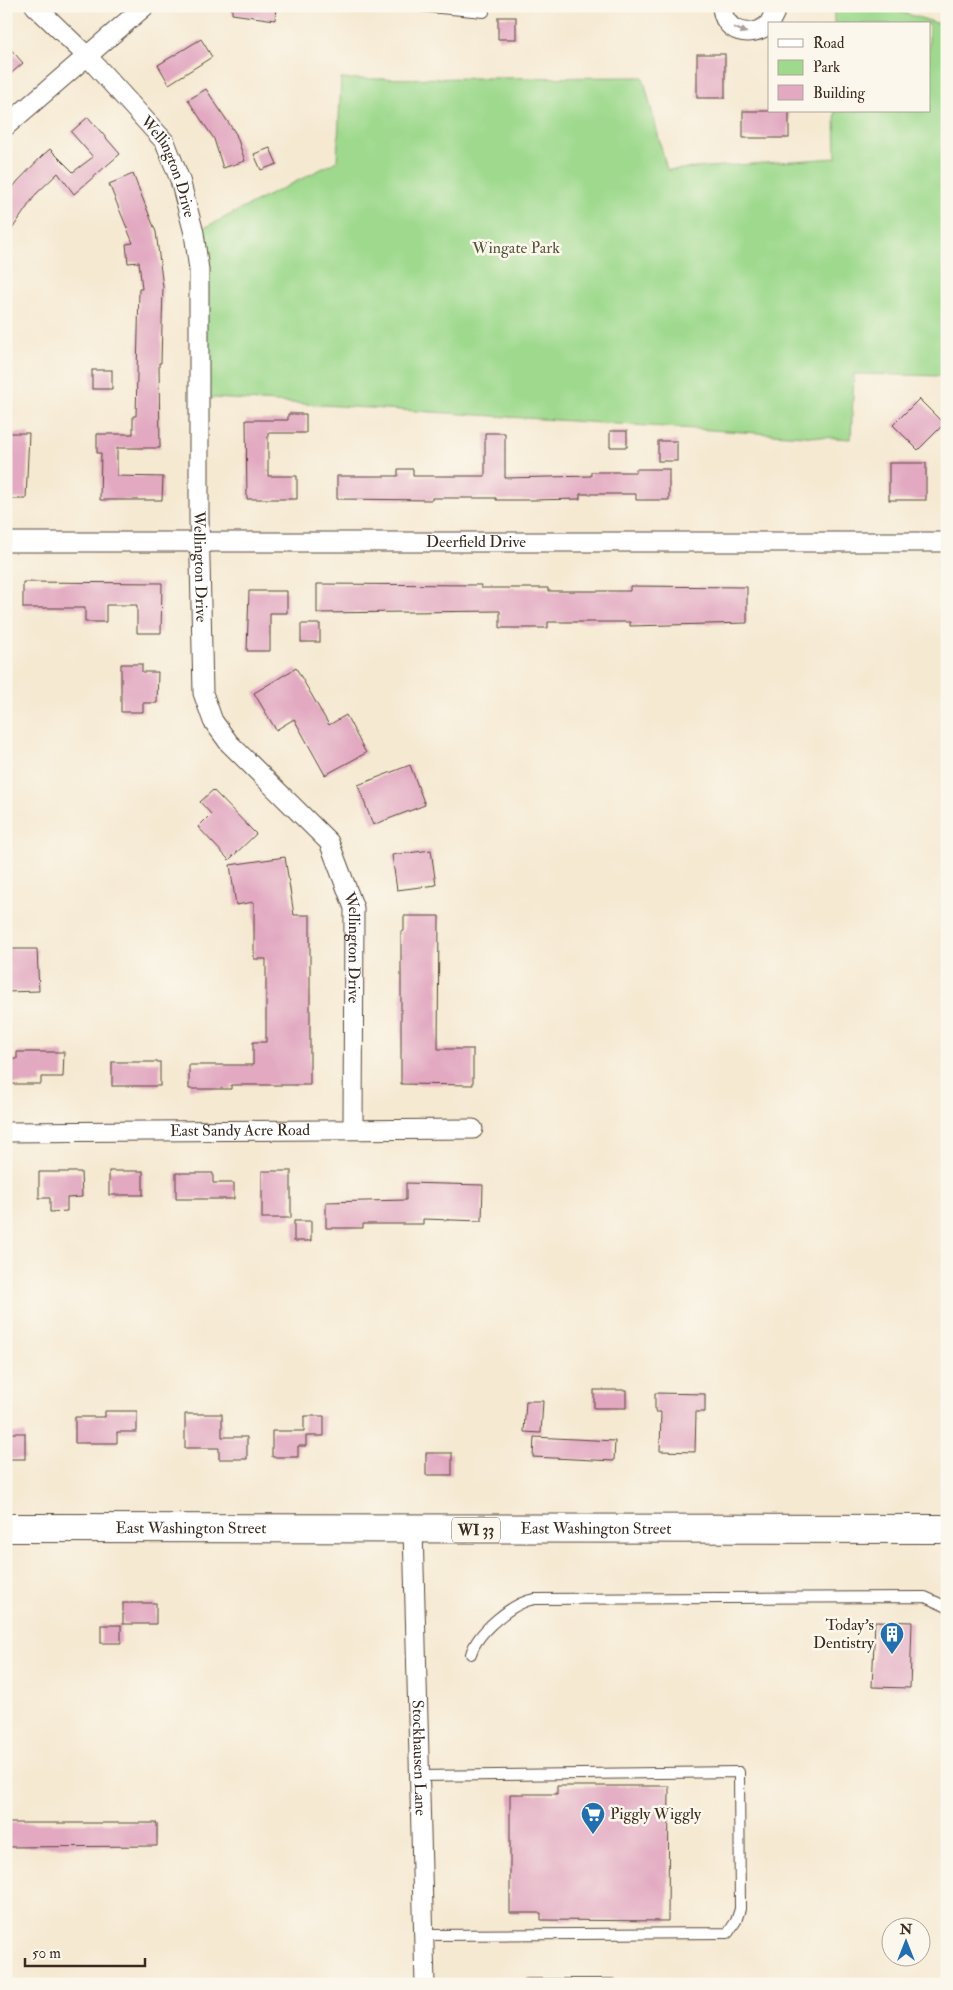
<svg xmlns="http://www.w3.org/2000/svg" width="953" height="1990" viewBox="0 0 953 1990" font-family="'IM FELL Double Pica',serif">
<rect width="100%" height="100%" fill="#fbf7ec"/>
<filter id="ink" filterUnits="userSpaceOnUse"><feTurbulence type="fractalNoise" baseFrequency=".02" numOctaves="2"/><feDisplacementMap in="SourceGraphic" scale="10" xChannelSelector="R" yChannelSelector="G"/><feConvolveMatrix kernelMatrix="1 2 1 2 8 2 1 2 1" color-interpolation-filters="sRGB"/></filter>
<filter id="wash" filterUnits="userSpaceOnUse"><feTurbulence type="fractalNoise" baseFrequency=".0096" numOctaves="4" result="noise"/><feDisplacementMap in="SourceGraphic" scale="20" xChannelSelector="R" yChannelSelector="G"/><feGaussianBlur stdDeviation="1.12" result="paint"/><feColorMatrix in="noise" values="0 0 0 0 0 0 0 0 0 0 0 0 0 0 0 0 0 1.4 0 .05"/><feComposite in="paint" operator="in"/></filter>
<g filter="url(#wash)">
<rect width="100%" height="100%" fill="#f5e9d2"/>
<!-- green -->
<path fill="#9ed98d" stroke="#6c8256" d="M834,6H880L947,26V376L854,374L851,439L199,397L194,233L337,161L341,79L643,77L667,170L836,158L835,111H929V24H834Z"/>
<g id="blocks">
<!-- building -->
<g fill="#e2a9c1">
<path d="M232,6H276L275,20L232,14Z"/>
<rect x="498" y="17" width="18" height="22"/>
<path d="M201,39L212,57L169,84L158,65Z"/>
<path d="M6,44L23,63L6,78Z"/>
<rect x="697" y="54" width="28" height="44"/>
<path d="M206,89L236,134L245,161L223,168L214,139L188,100Z"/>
<rect x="743" y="111" width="46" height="27"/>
<path d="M88,117L120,154L74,194L58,173L36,194L6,238V197L17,182L43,155L50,149L73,172L93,157L71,132Z"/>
<path d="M270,148L277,164L261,170L254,154Z"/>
<path d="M133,174L156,232L163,287L161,363H159L160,448H117V476L163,477L162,500H100L101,453H97V434H133V416H136L139,289H142L139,262L128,263L126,244L133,243L109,184Z"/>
<rect x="92" y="370" width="20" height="19"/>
<path d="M919,399L944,424L918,450L893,425Z"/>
<path d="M288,414H306V433H268V476H297V499H247L246,420H288Z"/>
<rect x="610" y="431" width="17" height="16"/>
<path d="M9,433H29L26,499H6V476H9Z"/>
<path d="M485,433H505V478L591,476V472H636V469H669V500H636V494H580V499L531,500H496V498H432V500L337,499V476H398V469H413V476H485Z"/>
<rect x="658" y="441" width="19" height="20"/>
<rect x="889" y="463" width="37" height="37"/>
<path d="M23,582L162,583L161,633H137V605H106V622H85V608H23Z"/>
<path d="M317,584L481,585V588H548V591H630V586L747,587V623L630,626V622H548V628H500V611L317,613Z"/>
<path d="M249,591H287V613H270V651H247Z"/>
<rect x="301" y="624" width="19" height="18"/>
<path d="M121,664H142V672H158L157,703H143V712H121Z"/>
<path d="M296,668L329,725L346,715L366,753L325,775L294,719L276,730L254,693Z"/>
<path d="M410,765L425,805L373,825L358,785Z"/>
<path d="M213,790L256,834L229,860L198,827L211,814L200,802Z"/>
<path d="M431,850L436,885L397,890L392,855Z"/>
<path d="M285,857L294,915H310V1085H231V1089H189V1065H253V1042H266V959H254V902L236,905L230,865Z"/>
<path d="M404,916H439L438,1049H473V1085L401,1084V931H404Z"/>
<path d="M6,949H37L39,991L6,992Z"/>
<path d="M17,1052H64L63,1077H41V1084H6V1059H17Z"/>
<rect x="112" y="1062" width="48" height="24"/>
<rect x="109" y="1171" width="34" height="24"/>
<rect x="262" y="1171" width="29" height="47"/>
<path d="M39,1172H81L82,1197L67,1198V1211L50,1212V1198H39Z"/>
<path d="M176,1173H213V1183H234V1199H176Z"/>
<path d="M406,1183L483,1185L482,1221L423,1219V1224H363V1228H326V1202L406,1200Z"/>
<rect x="294" y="1221" width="17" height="20"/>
<rect x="594" y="1390" width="32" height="18"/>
<path d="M655,1393L705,1394V1412H696L695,1452L660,1451L661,1412H655Z"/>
<path d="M526,1401H543L541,1433L524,1432Z"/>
<path d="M105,1411H137V1432H117V1443H75V1417H105Z"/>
<path d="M185,1414H222V1437H247V1459H219V1448H185Z"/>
<path d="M304,1416H324V1436H306V1446H298V1457H272V1431H304Z"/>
<rect x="6" y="1433" width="19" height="26"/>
<path d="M534,1437L615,1441L614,1461L533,1457Z"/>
<rect x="426" y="1453" width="26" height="22"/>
<rect x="123" y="1603" width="33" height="21"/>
<path d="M875,1621L912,1622L910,1688L872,1687Z"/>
<rect x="101" y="1625" width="20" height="18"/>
<path d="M557,1786H669L668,1921L541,1920V1913H510V1794H557Z"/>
<path d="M6,1823H157V1846L6,1847Z"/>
</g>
</g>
</g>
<g filter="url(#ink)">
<use href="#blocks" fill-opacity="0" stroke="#574739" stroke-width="1"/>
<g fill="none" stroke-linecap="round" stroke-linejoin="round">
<defs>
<g id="service">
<path d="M418,6L484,12"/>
<path d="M471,1654C477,1632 513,1602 535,1599L925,1597L947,1607"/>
<path d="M419,1776L739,1772L740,1909L736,1921L728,1933L423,1935"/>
<path d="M527,1984H612"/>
</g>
<g id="minor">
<path id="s1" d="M35,6L88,57L165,142L180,180L194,233L199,270V517L203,693L213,721L229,743L329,842L354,908L353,1129"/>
<path d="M722,6C723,33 751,39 769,24"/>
<path d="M769,24L775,12V6"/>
<path d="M6,126L145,6"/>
<path id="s2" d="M6,542H947"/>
<path id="s3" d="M6,1132L473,1129"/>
<path id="s4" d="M413,1530L425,1984"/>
</g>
<g id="primary">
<path id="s5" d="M6,1528L947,1529"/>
</g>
</defs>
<!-- service casing -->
<use href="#service" stroke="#574739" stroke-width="12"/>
<!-- minor casing -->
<use href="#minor" stroke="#574739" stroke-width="21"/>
<!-- primary casing -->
<use href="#primary" stroke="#574739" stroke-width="30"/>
<!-- service -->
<use href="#service" stroke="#fff" stroke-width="10"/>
<!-- minor -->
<use href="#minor" stroke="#fff" stroke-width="19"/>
<!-- primary -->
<use href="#primary" stroke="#fff" stroke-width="28"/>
</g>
<!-- one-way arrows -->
<defs><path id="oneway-solid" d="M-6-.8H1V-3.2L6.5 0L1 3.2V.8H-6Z" transform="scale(1.25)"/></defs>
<use fill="#a79f9a" href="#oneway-solid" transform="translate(740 30) rotate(22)"/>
</g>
<!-- icons -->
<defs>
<symbol id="building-pin" viewBox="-11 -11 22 30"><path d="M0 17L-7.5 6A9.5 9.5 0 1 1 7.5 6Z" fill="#1f6fb2" stroke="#fbf7ec"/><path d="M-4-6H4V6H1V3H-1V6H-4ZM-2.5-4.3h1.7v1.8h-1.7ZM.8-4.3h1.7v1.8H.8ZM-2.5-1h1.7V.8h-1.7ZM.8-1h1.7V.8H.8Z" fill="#fff"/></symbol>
<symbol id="supermarket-pin" viewBox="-11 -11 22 30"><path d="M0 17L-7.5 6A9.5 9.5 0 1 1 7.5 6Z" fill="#1f6fb2" stroke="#fbf7ec"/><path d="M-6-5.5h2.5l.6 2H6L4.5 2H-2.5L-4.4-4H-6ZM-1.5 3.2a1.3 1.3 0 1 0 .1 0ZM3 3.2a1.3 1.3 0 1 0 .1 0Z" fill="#fff"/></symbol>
</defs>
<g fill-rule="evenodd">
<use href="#building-pin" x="878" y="1620" width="28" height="38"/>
<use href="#supermarket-pin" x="579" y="1800" width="28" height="38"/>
</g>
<g text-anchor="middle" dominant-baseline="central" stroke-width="5" stroke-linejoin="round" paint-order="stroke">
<!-- shield labels -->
<rect fill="#fbf7ec" stroke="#75685c" stroke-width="1" x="452" y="1517.5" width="48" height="25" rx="4"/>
<g font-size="15" font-weight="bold" fill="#3b2a1e">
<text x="476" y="1530">WI 33</text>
</g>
<!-- street labels -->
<g font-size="16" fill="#3b2a1e" stroke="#fbf7ec">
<text stroke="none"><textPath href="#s1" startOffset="212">Wellington Drive</textPath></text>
<text stroke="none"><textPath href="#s2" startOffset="470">Deerfield Drive</textPath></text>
<text stroke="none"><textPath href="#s1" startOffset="618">Wellington Drive</textPath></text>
<text stroke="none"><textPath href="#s1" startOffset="1052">Wellington Drive</textPath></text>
<text stroke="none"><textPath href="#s3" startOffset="234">East Sandy Acre Road</textPath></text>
<text stroke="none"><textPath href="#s5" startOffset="185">East Washington Street</textPath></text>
<text stroke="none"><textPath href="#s5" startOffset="590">East Washington Street</textPath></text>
<text stroke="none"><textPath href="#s4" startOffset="228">Stockhausen Lane</textPath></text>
</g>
<!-- park labels -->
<g font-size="16" fill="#54563a" stroke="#fbf7ec">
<text x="516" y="248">Wingate Park</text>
</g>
<!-- poi labels -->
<g font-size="16" fill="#3b2a1e" stroke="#fbf7ec" text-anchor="end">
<text x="874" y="1625">Today's<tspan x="874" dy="18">Dentistry</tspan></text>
<text x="610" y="1814" text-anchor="start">Piggly Wiggly</text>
</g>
</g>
<!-- margin -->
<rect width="953" height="1990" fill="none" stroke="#fbf7ec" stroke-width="25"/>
<!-- legend -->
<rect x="768" y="22" width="162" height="90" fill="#fbf7ec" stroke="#aea59a"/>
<rect x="778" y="39" width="25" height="8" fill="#ffffff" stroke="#aea59a"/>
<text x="813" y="48" font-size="15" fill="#3b2a1e">Road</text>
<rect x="778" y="60" width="25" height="15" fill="#9ed98d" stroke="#aea59a"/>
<text x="813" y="72" font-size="15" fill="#3b2a1e">Park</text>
<rect x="778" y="85" width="25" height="15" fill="#e2a9c1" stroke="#aea59a"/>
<text x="813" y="98" font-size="15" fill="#3b2a1e">Building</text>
<!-- north arrow -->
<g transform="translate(906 1942)"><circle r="24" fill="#fbf7ec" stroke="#aea59a"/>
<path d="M0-4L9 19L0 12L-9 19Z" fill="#1f6fb2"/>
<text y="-8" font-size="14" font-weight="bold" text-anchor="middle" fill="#3b2a1e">N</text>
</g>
<!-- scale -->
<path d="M25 1958v8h120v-8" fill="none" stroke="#3b2a1e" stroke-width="2.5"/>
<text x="32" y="1958" font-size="15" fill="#3b2a1e" stroke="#fbf7ec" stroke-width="4" paint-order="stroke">50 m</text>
</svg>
